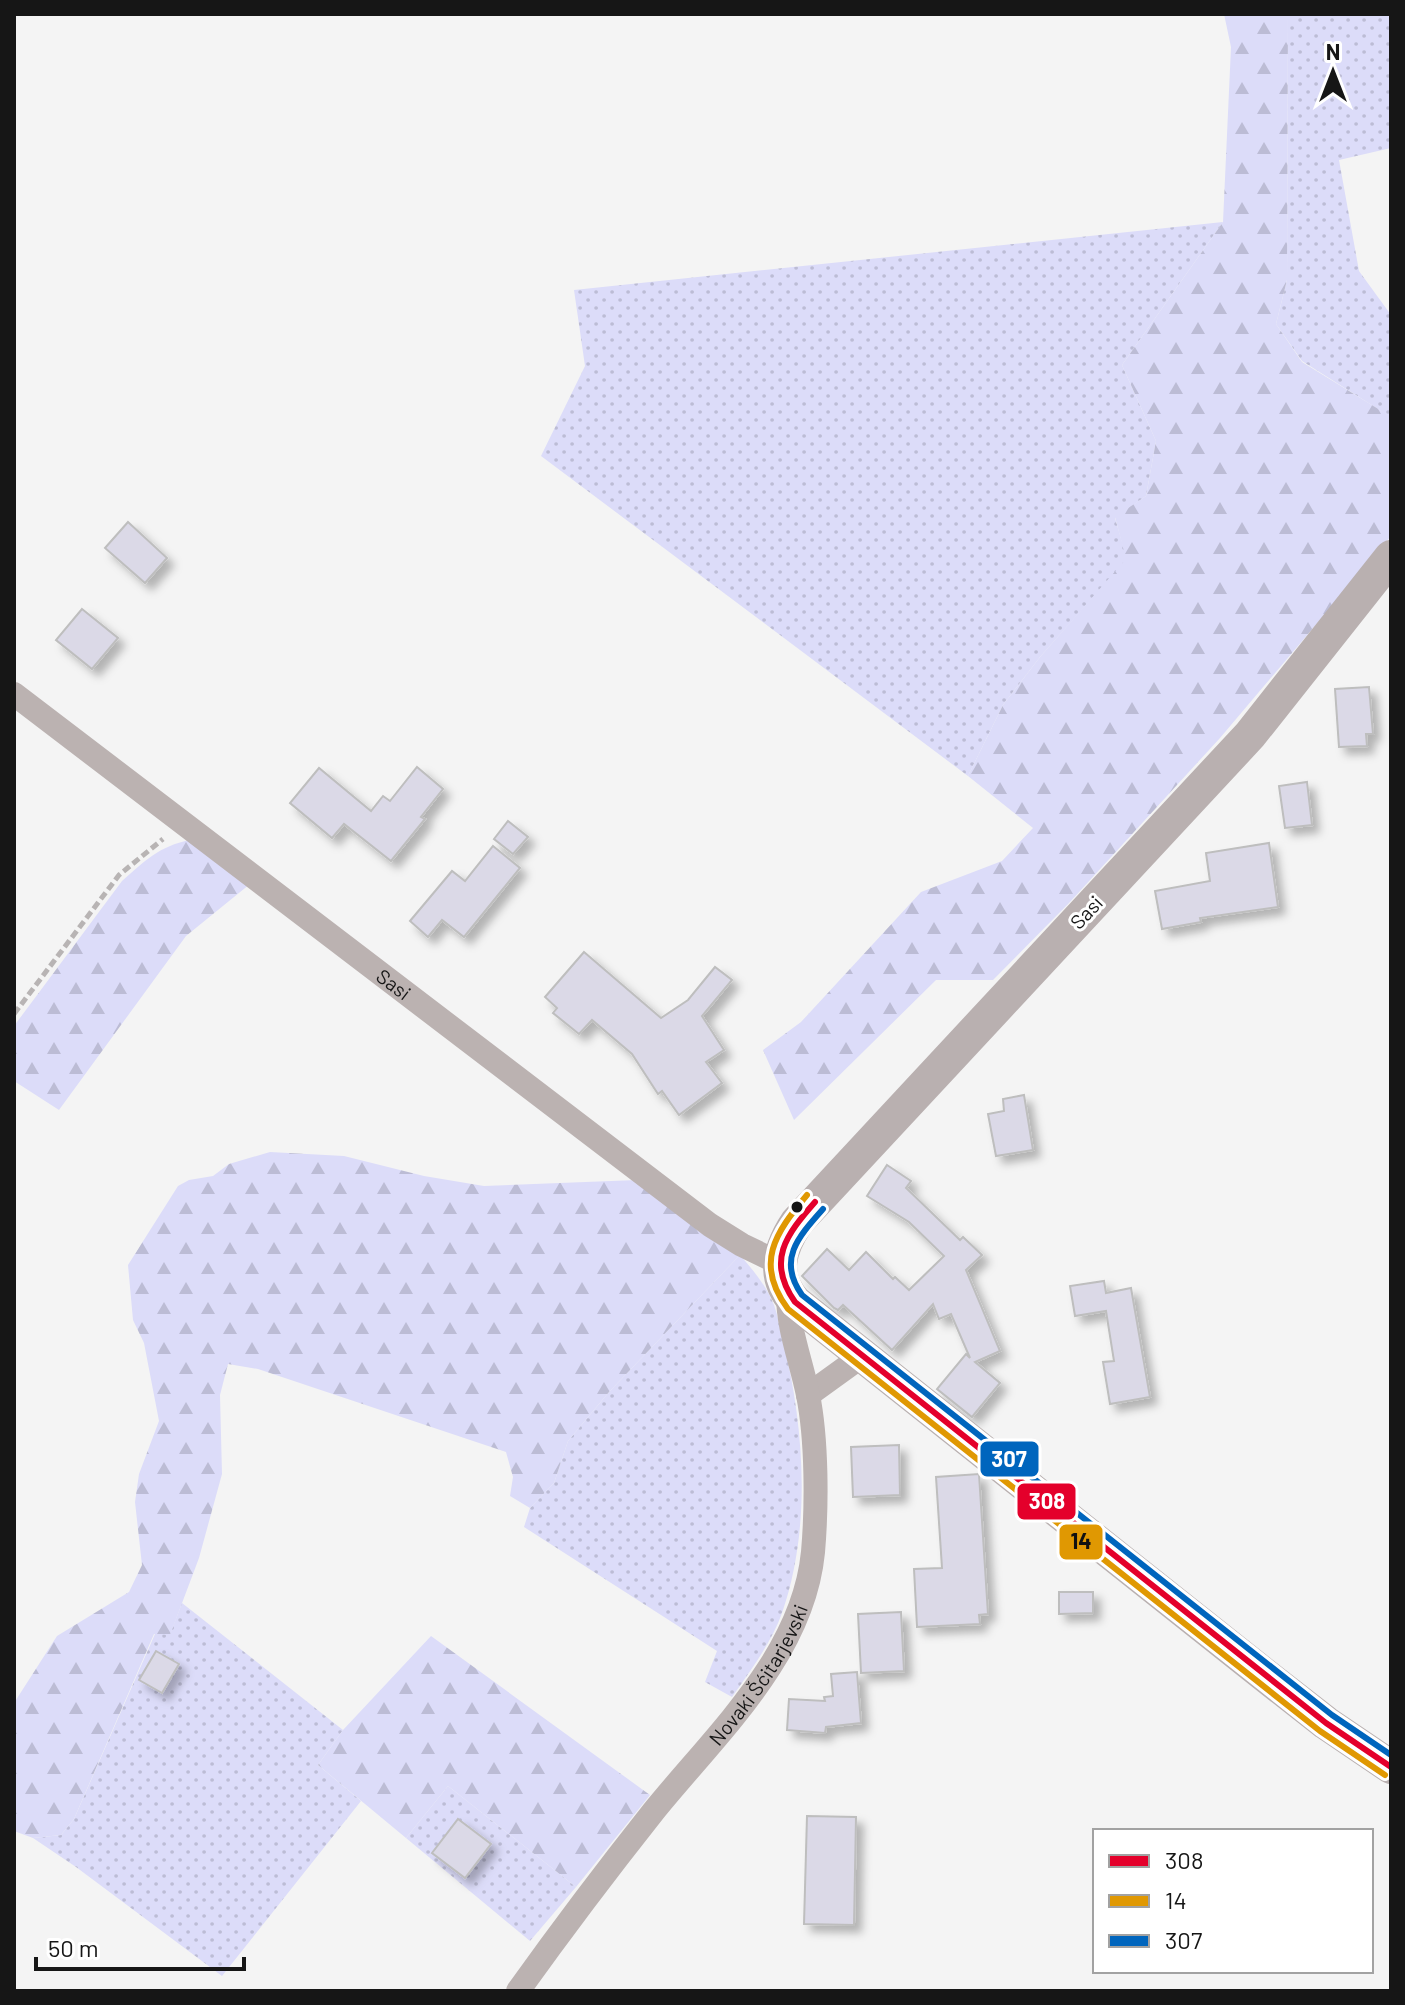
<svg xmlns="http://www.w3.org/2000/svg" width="1405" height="2005" viewBox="0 0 1405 2005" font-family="Barlow,sans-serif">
<defs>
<pattern id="grass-dots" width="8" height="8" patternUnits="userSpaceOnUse" patternTransform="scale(2)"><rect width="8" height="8" fill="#dcdcf9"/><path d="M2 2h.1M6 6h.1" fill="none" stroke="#bcbcd5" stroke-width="1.8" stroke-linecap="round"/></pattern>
<pattern id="forest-firs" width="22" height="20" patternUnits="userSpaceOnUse" patternTransform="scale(2)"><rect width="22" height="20" fill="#dcdcf9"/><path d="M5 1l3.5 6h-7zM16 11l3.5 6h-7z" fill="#bcbcd5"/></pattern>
<filter id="shadow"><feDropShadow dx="7" dy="7" stdDeviation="4" flood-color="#0004"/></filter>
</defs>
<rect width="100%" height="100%" fill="#f4f4f4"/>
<!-- grass -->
<g fill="url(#grass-dots)">
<path d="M1288,14H1391V148L1339,160L1359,271L1391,315V413L1389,416L1302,361L1276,324L1287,280Z"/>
<path d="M1223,222L1122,365L1156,441L1146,496L1115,518L1127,559L1040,657L1003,705L968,776L541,456L585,366L574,290Z"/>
<path d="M740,1255C753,1270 766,1285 774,1305C778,1316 780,1329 783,1340C804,1426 812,1527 782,1613C772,1642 750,1671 732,1697L705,1682L717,1651L524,1527L530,1508L554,1483L568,1441L609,1392Z"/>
<path d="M182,1603L343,1730L318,1765L361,1801L222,1976L76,1867L33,1838L61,1835L74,1819L155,1634H170Z"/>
<path d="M448,1786L576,1887L530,1941L406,1838Z"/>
</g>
<!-- forest -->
<g fill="url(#forest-firs)">
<path d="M1224,14H1288L1287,280L1276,324L1302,362L1388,415L1391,413V536L1220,738L1069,903L993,980H936L794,1120L763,1050L801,1022L921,892L1002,861L1033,828L968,776L1003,705L1040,657L1126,559L1115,517L1146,496L1156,441L1122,365L1223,222L1231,47Z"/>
<path d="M190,840L250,884L186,936L59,1110L14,1081V1026L122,881C145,861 159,846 190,840Z"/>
<path d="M270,1152L344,1156L424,1176L484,1186L637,1180L740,1255L609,1392L568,1441L554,1483L530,1508L510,1496L513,1477L506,1452L258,1369L228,1364L220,1395L222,1474L199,1558L170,1635L154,1634L74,1819L61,1835L33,1838L14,1831V1703L57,1636L129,1592L142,1565L135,1502L139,1474L159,1421L144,1343L133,1320L128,1265L178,1186L189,1180L213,1176L229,1164Z"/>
<path d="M431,1636L650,1795L576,1887L448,1786L406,1838L318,1765L343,1730Z"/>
</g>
<!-- building -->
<g fill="#dbd9e7" stroke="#bebebe" stroke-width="2" filter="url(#shadow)">
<path d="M128,522L167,558L145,583L105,548Z"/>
<path d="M82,609L118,638L92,669L56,640Z"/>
<path d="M1369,687L1373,734H1366L1367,746L1339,747L1335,689Z"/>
<path d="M417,767L443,789L421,817L425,819L391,861L344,824L332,838L290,803L319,768L371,811L383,796L390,801Z"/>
<path d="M1307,782L1312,825L1285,828L1279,786Z"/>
<path d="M508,821L528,837L513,854L494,839Z"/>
<path d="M1269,843L1278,907L1200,918L1201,922L1162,929L1155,891L1210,881L1206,853Z"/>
<path d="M493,846L520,868L464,937L442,920L428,937L410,921L452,871L465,881Z"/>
<path d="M584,952L661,1018L688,1000L715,967L732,980L702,1016L724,1050L706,1062L722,1083L679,1115L662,1091L658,1094L632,1054L592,1020L579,1034L553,1013L557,1008L545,997Z"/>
<path d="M1024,1095L1033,1150L996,1156L988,1114L1004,1111L1003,1099Z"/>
<path d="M887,1165L911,1181L906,1188L960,1240L963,1237L982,1255L966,1270L1000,1351L975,1362L1000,1383L972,1417L937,1389L966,1354L970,1358L951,1314L939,1319L933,1304L892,1350L843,1305L838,1310L834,1308L802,1276L827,1249L849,1270L866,1252L893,1279L895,1277L909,1290L944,1256L909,1222L867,1196Z"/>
<path d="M1104,1281L1106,1293L1131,1288L1150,1397L1110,1404L1103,1362L1114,1361L1106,1311L1075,1316L1070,1286Z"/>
<path d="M899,1445L900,1495L853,1497L851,1447Z"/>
<path d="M979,1474L988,1614L979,1615L980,1624L917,1627L914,1569L942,1568L936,1477Z"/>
<path d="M1059,1592H1093V1613L1059,1614Z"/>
<path d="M901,1612L904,1671L861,1673L858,1614Z"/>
<path d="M156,1651L179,1664L162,1693L139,1680Z"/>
<path d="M857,1672L861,1723L826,1727L825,1733L787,1730L789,1699L825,1701L824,1697L833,1696L831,1674Z"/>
<path d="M807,1816L856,1817L854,1925L804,1924Z"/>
<path d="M458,1819L491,1844L465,1878L432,1853Z"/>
</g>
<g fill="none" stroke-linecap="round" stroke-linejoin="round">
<!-- path -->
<path stroke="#b8b4b4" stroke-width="5" stroke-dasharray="8 4" stroke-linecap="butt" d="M14,1014L119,875L163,839"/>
<!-- minor -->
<g stroke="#bbb2b1" stroke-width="24">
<path id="s1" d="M14,694L710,1225L742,1245L779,1263"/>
<path d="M808,1395L862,1356"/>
<path id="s2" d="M518,1991C561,1931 607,1870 653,1812C715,1735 803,1656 813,1552C817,1506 817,1440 808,1395C801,1360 788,1330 788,1294"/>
</g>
<!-- secondary -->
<path stroke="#b9b0b0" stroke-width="34" d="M1391,557L1250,735L797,1222C779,1249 771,1276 795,1302L1262,1673L1326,1723L1391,1767"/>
<defs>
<path id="bus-1" d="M815,1202C786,1235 766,1261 795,1302L1326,1723L1391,1767"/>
<path id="bus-2" d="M807,1195C775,1233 754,1264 788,1309L1320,1731L1385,1775"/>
<path id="bus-3" d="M823,1209C798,1237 777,1260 802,1295L1332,1715L1391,1755"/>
</defs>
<!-- bus-1 casing -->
<use href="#bus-1" stroke="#fff" stroke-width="12"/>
<!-- bus-2 casing -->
<use href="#bus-2" stroke="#fff" stroke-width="12"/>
<!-- bus-3 casing -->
<use href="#bus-3" stroke="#fff" stroke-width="12"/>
<!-- bus-1 -->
<use href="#bus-1" stroke="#e4002b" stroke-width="6"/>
<!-- bus-2 -->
<use href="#bus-2" stroke="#e09802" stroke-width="6"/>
<!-- bus-3 -->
<use href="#bus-3" stroke="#0065bd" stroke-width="6"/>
</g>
<!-- markers -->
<circle fill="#161616" stroke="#fff" stroke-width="3" cx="797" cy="1207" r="7"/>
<g text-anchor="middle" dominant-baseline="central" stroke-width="6" stroke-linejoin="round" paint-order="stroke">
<!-- street labels -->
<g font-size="20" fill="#161616" stroke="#fff">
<text transform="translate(1086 912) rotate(-47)">Sasi</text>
<text stroke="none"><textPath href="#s1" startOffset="478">Sasi</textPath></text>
<text stroke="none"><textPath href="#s2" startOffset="398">Novaki Šćitarjevski</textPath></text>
</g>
</g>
<g stroke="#fff" stroke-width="3">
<rect x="979" y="1440" width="61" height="38" rx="8" fill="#0065bd"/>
<rect x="1016" y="1482" width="61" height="39" rx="8" fill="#e4002b"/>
<rect x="1058" y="1523" width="46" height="38" rx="8" fill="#e09802"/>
</g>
<g font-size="22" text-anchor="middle" font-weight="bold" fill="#fff">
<text x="1009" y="1467">307</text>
<text x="1047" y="1509">308</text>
</g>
<g font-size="22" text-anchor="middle" font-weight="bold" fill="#111">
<text x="1081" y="1549">14</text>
</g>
<!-- border -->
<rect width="1405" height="2005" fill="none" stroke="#161616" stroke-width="32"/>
<!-- legend -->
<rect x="1093" y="1829" width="280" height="144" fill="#ffffff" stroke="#a2a2a2" stroke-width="2"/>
<rect x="1109" y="1855" width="40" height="12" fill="#e4002b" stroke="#a2a2a2" stroke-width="2"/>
<text x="1165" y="1869" font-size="24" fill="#161616">308</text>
<rect x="1109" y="1895" width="40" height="12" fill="#e09802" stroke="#a2a2a2" stroke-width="2"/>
<text x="1165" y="1909" font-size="24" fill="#161616">14</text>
<rect x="1109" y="1935" width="40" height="12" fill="#0065bd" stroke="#a2a2a2" stroke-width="2"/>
<text x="1165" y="1949" font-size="24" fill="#161616">307</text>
<!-- north arrow -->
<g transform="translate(1333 72)" stroke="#ffffff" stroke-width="6" paint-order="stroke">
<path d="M0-6L14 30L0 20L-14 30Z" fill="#161616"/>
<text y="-12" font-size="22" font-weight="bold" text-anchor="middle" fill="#161616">N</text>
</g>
<!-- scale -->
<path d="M36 1957v12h208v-12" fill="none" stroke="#161616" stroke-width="4"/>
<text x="48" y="1957" font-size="24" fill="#161616" stroke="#ffffff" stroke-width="6" paint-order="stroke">50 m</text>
</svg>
